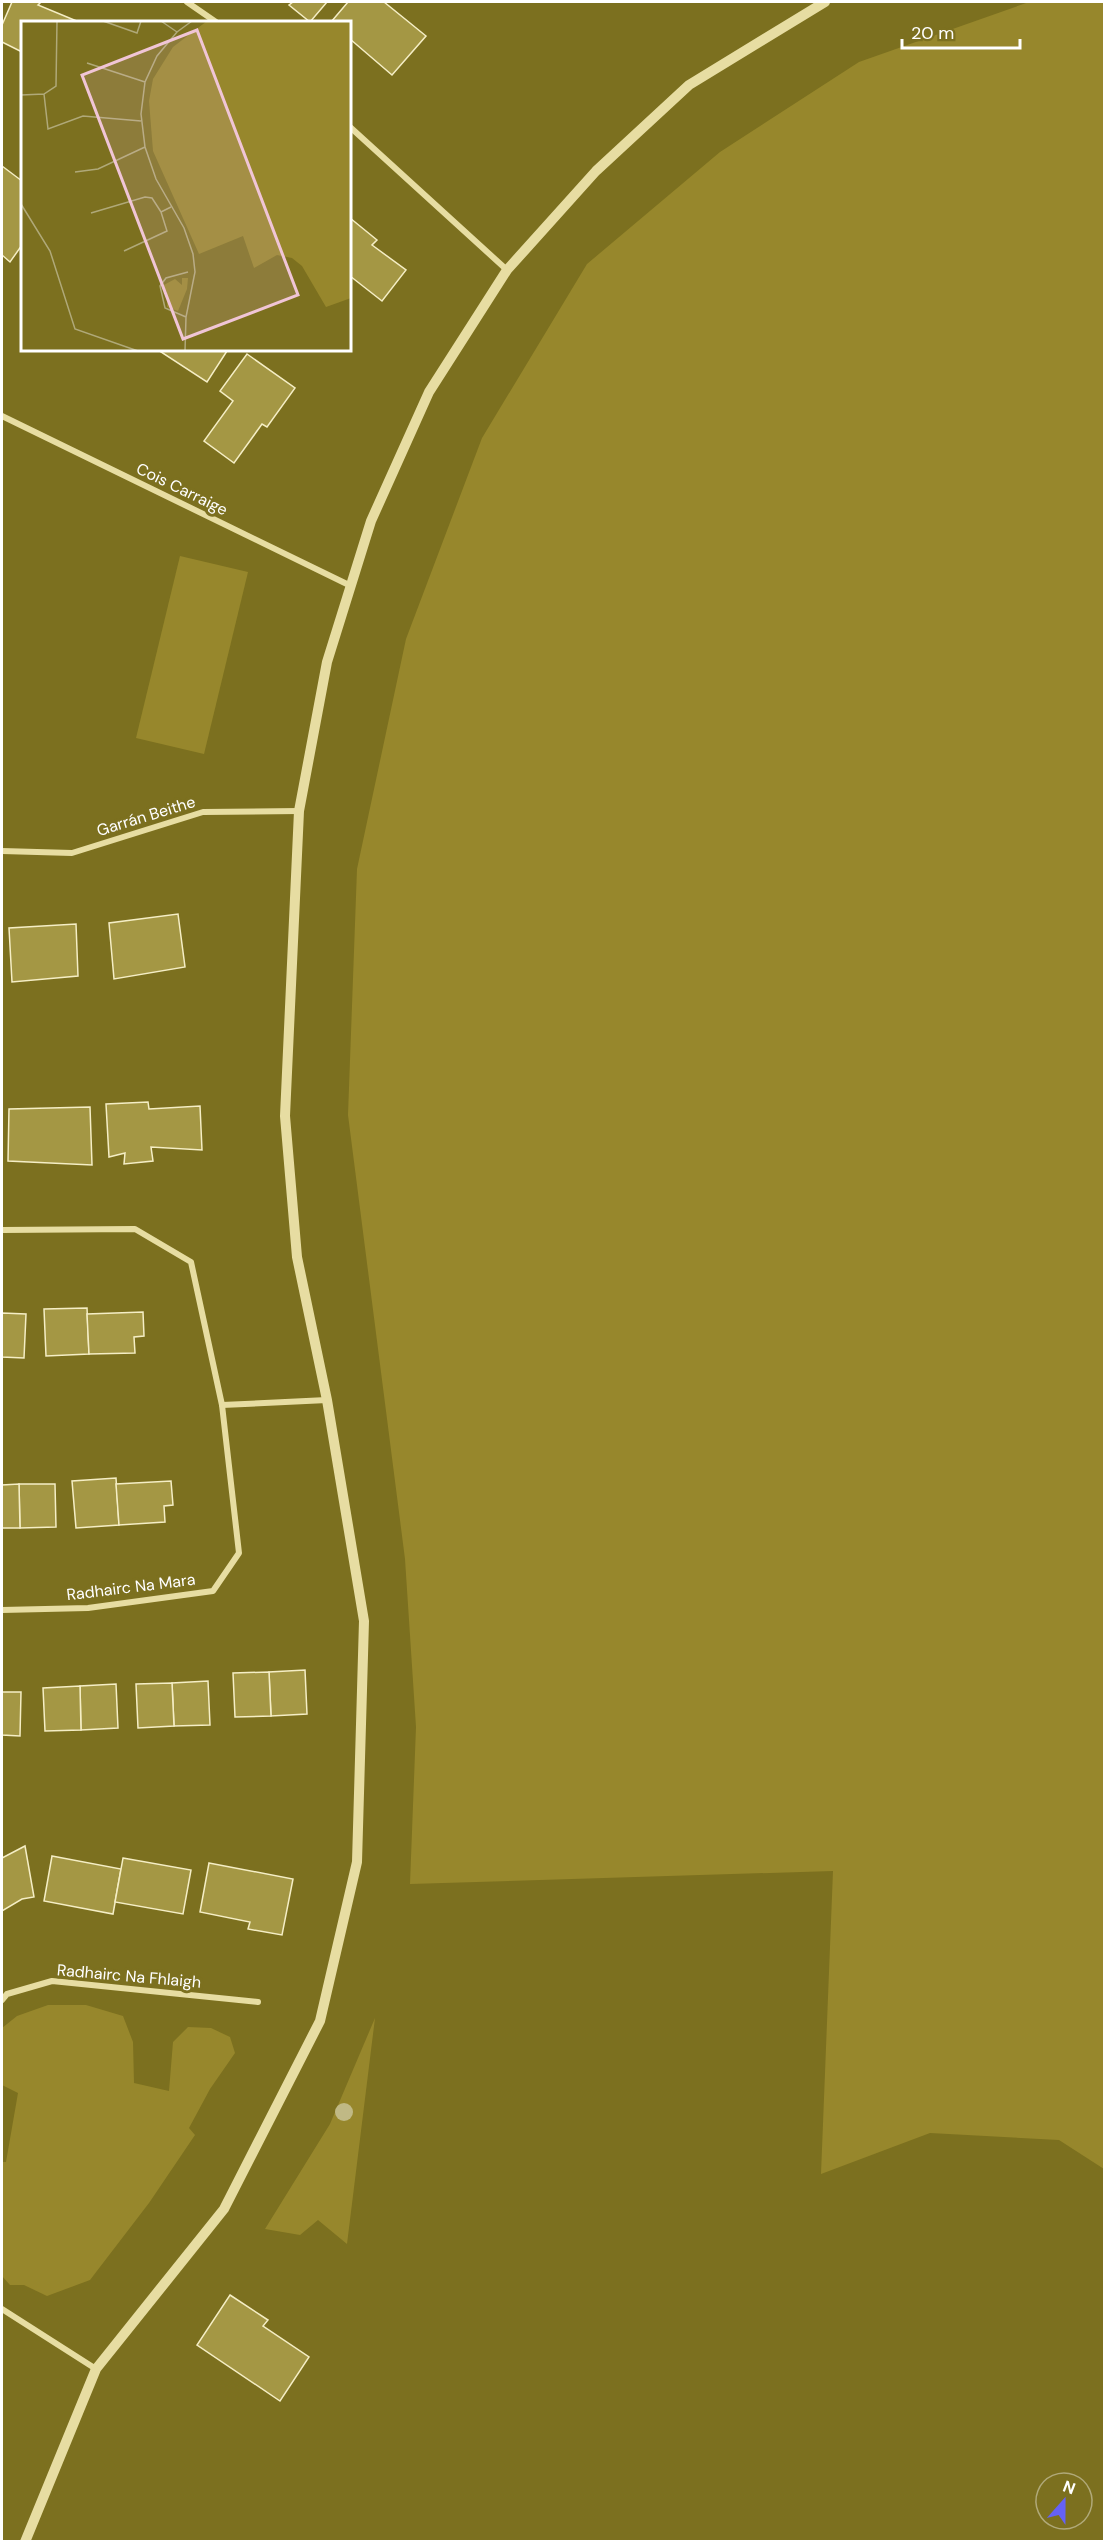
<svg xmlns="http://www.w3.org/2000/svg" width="1106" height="2543" viewBox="0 0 1106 2543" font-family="'DM Sans',sans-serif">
<rect width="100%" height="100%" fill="#7c701f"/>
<!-- green -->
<g fill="#97872c">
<path d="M1029,2H1104V2169L1059,2140L930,2133L821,2174L833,1871L410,1884L416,1727L405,1559L348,1115L357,869L406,639L482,438L587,264L720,152L859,62Z"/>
<path d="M180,556L248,572L204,754L136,738Z"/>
<path d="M48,2005H86L123,2016L133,2042L134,2083L169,2091L173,2042L188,2027L211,2028L230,2037L235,2053L210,2089L189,2128L195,2135L149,2203L90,2280L47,2296L24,2285H10L2,2276V2162H6L18,2093L2,2085V2028L17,2016Z"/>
<path d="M375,2018L347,2244L318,2220L300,2235L265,2229L330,2124Z"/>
</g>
<!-- building -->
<g fill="#a49744" stroke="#f5eec5" stroke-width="1.5">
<path d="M12,2H41L38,5L79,22H22V52L2,42V25Z"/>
<path d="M293,2H327L310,22L289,5Z"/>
<path d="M348,2H384L426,36L392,75L350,39V22H331Z"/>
<path d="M2,166L22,181V245L10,262L2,255Z"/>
<path d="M350,218L377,240L372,245L406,270L382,301L350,276Z"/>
<path d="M158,350H225L227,351L207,382Z"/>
<path d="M247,354L295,388L267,427L262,424L234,463L204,441L233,401L220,391Z"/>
<path d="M178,914L185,967L114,979L109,923Z"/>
<path d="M76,924L78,976L12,982L9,928Z"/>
<path d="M148,1102L149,1109L200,1106L202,1150L151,1147L153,1161L124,1164L125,1153L109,1157L106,1104Z"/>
<path d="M90,1107L92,1165L8,1161L9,1109Z"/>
<path d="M87,1308L89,1354L46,1356L44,1309Z"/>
<path d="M143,1312L144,1336L134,1337L135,1353L89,1354L87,1314Z"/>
<path d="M2,1313L26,1314L24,1358L2,1357Z"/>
<path d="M116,1478L119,1525L76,1528L72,1481Z"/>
<path d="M171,1481L173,1505L164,1506L165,1522L119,1525L116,1484Z"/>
<path d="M19,1484H55L56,1527L20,1528Z"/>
<path d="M19,1484L20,1528H2V1485Z"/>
<path d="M305,1670L307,1714L271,1716L269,1672Z"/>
<path d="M269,1672L271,1716L235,1717L233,1673Z"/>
<path d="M208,1681L210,1725L174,1726L172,1683Z"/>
<path d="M172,1683L174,1726L138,1728L136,1684Z"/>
<path d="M116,1684L118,1728L81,1730L80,1686Z"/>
<path d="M80,1686L81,1730L45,1731L43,1688Z"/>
<path d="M2,1692H21L20,1736L2,1735Z"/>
<path d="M25,1846L34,1897L22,1899L2,1911V1858Z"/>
<path d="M52,1856L121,1869L113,1914L44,1901Z"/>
<path d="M123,1858L191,1870L183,1914L115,1902Z"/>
<path d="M209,1863L293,1879L282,1935L248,1929L250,1922L200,1912Z"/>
<path d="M230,2295L268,2320L263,2326L309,2357L280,2401L197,2345Z"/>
</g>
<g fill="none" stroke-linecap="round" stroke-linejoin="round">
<!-- minor -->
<g stroke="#e7dda2" stroke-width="6">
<path d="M187,2L216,22"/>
<path d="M350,127L507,270"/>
<path d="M2,416L351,586"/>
<path d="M2,851L72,853L203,812L299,811"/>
<path d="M2,1230L135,1229L191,1262L222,1405L327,1400"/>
<path d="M2,1610L88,1608L213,1591L239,1553L222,1405"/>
<path d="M2,2000L7,1994L52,1981L258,2002"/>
<path d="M2,2309L96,2369"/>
</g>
<!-- tertiary -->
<path stroke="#e7dda2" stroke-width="10" d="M25,2542L96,2369L224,2209L320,2021L357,1862L364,1621L327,1400L297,1257L285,1116L299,811L327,662L371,521L429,392L507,270L596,171L689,85L825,2"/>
</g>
<!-- trees -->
<circle fill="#c0b985" cx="344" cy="2112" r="9"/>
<g text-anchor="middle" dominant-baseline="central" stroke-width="6" stroke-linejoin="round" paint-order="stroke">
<!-- street labels -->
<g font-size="16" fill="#fff" stroke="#7c701f">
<text transform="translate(182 489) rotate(26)">Cois Carraige</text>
<text transform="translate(146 816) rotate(-17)">Garrán Beithe</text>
<text transform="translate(131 1587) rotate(-7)">Radhairc Na Mara</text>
<text transform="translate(129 1976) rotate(5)">Radhairc Na Fhlaigh</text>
</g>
</g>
<!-- overview -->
<g transform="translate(21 21)">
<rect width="330" height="330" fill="#7c701f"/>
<path d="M186,0H330V277L305,286L281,245L271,237L256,234L233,247L222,215L178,233L132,130L128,80L132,58L152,26ZM161,257H167L166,268L157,290L146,286V271L141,265L154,258L161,264Z" fill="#97872c"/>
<path fill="none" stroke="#b0a979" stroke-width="1.5" d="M82,0L116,12L120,0M140,0L156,11M66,42L124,61M23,73L27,108L62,95L120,100M0,74L23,73L35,65L36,0M54,151L77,148L124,126M0,183L29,230L54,308L117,330M70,192L124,176L131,177L140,191L150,186M103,230L146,210L140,191M165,296L144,287L139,265L145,257L167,251M164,330L165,296L174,251L172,233L163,207L135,158L124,126L120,93L124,61L136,35L156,11L171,0"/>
<path fill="#f0c5d6" fill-opacity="0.15" stroke="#f0c5d6" stroke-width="3" d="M176,9L277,274L162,318L61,54Z"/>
<rect width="330" height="330" fill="none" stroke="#fff" stroke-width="3"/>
</g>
<!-- border -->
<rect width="1106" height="2543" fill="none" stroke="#ffffff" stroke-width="6"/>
<!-- north arrow -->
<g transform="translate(1064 2501) rotate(21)"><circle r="28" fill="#7c701f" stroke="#b0a979" stroke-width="1.5"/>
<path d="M0-4.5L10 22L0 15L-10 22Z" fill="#6561f5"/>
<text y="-9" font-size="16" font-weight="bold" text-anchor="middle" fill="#ffffff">N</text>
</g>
<!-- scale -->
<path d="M902 39v9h118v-9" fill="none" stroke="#ffffff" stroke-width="3"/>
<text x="911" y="39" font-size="18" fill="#ffffff" stroke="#7c701f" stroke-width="4.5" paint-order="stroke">20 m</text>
</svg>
